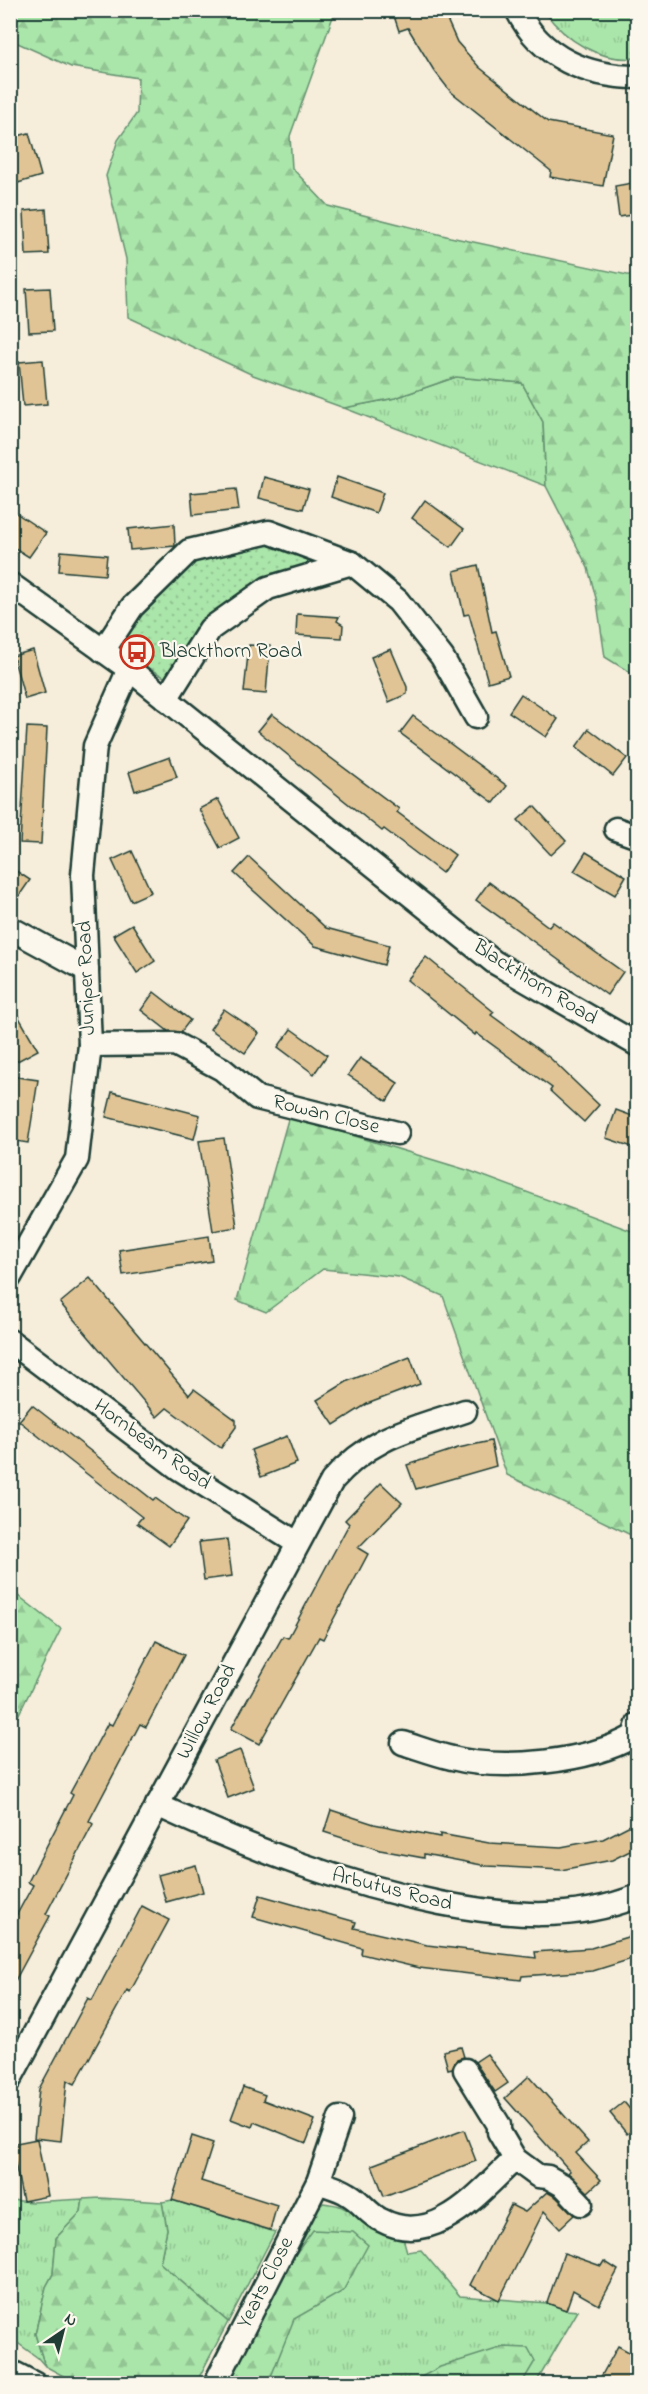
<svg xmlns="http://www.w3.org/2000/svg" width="648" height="2394" viewBox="0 0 648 2394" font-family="'Indie Flower',sans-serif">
<defs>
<pattern id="grass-tufts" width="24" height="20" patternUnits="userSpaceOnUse" patternTransform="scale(1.5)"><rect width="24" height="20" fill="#aae5aa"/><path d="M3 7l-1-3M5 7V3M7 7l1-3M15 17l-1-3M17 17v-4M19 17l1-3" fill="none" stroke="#92c593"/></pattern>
<pattern id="forest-firs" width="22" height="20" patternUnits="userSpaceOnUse" patternTransform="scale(1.5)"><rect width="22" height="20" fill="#aae5aa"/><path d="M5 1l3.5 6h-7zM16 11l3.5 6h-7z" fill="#92c593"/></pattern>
<pattern id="park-dots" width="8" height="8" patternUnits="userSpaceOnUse" patternTransform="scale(1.5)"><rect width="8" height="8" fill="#aae5aa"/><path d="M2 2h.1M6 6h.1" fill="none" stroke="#92c593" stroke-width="1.8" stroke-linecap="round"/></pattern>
</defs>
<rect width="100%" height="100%" fill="#f6eddb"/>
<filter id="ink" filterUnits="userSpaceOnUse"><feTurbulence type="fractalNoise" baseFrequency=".0167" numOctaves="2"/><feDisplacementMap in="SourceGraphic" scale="12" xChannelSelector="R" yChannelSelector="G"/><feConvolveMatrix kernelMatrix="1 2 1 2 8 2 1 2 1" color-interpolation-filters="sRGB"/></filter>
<g filter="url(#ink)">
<!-- grass -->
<g fill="url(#grass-tufts)" stroke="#64916f" stroke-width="1.5">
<path d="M544,11H637V58C599,62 566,41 544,11Z"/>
<path d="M456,377L522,383L543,422L546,486L344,408L395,398Z"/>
<path d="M83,2199L81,2212L56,2238L53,2274L46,2287L35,2334L45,2366L38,2358L11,2338V2200L31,2202Z"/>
<path d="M172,2200L275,2232L228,2322L160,2263L167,2229L162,2202Z"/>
<path d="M323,2203C329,2204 337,2204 342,2207C369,2220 367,2236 402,2234L407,2252L421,2250L460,2296L547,2303L566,2310L578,2311L536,2383L220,2384L308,2221Z"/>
</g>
<!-- forest -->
<g fill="url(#forest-firs)" stroke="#64916f" stroke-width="1.5">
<path d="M11,10L335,11L290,136L292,168L328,206L450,237L637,277V677L605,657L597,602L588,568L546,486L543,422L522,383L456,377L395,398L344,408L253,375L128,317L126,259L106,176L118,140L137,113L138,78L71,67L11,40Z"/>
<path d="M289,1116L470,1171L637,1233V1538L507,1475L443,1296L399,1277L323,1269L266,1312L237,1300Z"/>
<path d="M11,1590L61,1629L11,1730H10Z"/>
<path d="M101,2198L162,2202L167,2229L160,2263L228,2322L196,2383H76L45,2366L35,2334L46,2287L53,2274L56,2238L81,2212L83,2199Z"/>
<path d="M313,2230L353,2232L368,2245L343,2291L294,2319L270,2379L265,2383L220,2384L276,2281Z"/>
<path d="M503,2347L528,2348L535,2361L522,2383H410L440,2367Z"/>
</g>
<!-- park -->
<path fill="url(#park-dots)" stroke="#64916f" stroke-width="1.5" d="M268,539L339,563L269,584L173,682L114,649L134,611L191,557Z"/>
<!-- building -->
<g fill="#e0c495" stroke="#1f3d34" stroke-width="1.5">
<path d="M392,10H449V13L445,15L457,42L479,67L548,122L613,134L603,186L550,177L551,171L450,91L433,69L408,28L399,31Z"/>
<path d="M29,133L41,176L18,183L10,157V138Z"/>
<path d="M638,182V214L619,217L615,186Z"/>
<path d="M46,209L49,254L26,255L24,211Z"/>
<path d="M50,288L53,331L29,332L26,289Z"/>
<path d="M43,360L47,404L23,406L19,362Z"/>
<path d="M264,477L309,489L303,509L259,498Z"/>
<path d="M337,477L383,493L376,513L331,497Z"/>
<path d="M236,489L239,510L193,515L191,493Z"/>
<path d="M425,500L464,529L451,547L412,518Z"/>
<path d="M10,509L46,533L29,557L10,545Z"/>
<path d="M174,524L175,546L130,550L128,529Z"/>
<path d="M61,551L107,555L105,575L59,571Z"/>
<path d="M478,565L492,632L496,631L509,676L488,682L469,614L464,615L454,571Z"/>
<path d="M297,614L339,617L337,621L343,625L342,638L296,635Z"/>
<path d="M249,645L270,646L266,694L244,692Z"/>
<path d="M391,649L407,687V694L389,702L371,657Z"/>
<path d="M33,650L45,693L25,699L13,656Z"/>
<path d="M521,694L558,719L546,737L509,712Z"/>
<path d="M272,714L399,809L397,812L455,855L442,873L384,829L382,831L258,731Z"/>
<path d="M413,716L507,786L494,803L400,733Z"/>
<path d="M27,727L47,728L41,844L20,843Z"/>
<path d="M589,729L627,758L613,776L576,747Z"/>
<path d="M170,757L177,777L135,791L129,772Z"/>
<path d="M218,799L239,838L220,848L199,809Z"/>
<path d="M534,806L566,841L551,855L518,820Z"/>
<path d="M132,851L151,892L131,901L112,860Z"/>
<path d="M586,852L626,876L615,895L574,871Z"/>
<path d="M249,857L326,928L389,945L384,965L315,946L234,873Z"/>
<path d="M10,867L30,880L10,909Z"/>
<path d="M489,882L549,927L553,922L623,972L607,995L476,900Z"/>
<path d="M132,924L155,961L137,973L113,935Z"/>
<path d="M426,957L494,1012L491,1015L550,1058L599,1105L584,1122L550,1091L552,1088L476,1033L475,1035L407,980Z"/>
<path d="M154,992L190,1020L181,1032L168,1031L141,1010Z"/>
<path d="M10,1002L38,1050L10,1065Z"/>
<path d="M224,1009L259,1033L245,1053L210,1029Z"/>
<path d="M291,1029L327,1055L314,1074L278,1047Z"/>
<path d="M360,1058L398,1083L387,1101L348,1075Z"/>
<path d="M10,1076L38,1080L28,1143L10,1140Z"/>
<path d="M112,1092L200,1115L194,1139L106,1117Z"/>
<path d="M616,1110L638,1118V1149L606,1138Z"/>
<path d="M224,1138L237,1227L213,1231L199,1141Z"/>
<path d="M209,1236L212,1261L123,1275L119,1250Z"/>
<path d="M90,1278L189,1395L194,1389L236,1420V1427L221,1448L167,1408L157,1417L60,1303Z"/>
<path d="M410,1357L420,1384L367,1404L334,1425L317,1400L348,1381Z"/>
<path d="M32,1405L153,1500L155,1498L187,1521L169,1546L137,1523L142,1517L19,1421Z"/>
<path d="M287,1436L297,1463L261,1477L251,1450Z"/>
<path d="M491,1441L496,1466L416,1489L407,1465L458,1448Z"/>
<path d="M381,1483L402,1503L358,1548L368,1554L323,1639L319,1637L259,1744L231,1729L283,1636L288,1638L349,1524L345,1520Z"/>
<path d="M227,1539L232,1576L204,1580L199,1542Z"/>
<path d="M156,1641L184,1655L146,1727L140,1724L89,1821L93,1824L46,1914L50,1916L10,1990V1927L33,1885L28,1882L73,1795L70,1793L108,1723L112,1725Z"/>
<path d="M240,1750L254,1788L228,1798L214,1760Z"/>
<path d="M331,1810L374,1824L440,1837V1834L489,1843L561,1847L603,1839L638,1821V1847L612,1860L561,1870L487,1866L424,1854V1858L380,1850L324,1832Z"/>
<path d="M196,1865L203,1892L166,1902L158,1875Z"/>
<path d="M260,1895L356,1922L354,1928L427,1945L536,1958L535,1952L591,1948L634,1935L638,1946V1957L593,1971L522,1976L521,1980L419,1968L361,1954L362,1948L253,1917Z"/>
<path d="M142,1906L169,1920L130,1992L127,1990L75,2084L67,2080L61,2141L34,2138L39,2089L88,1998L92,2000Z"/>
<path d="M461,2047L464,2057L457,2059L452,2068L448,2069L443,2051Z"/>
<path d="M487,2054L508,2083L495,2092L475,2062Z"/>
<path d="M529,2076L588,2142L576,2153L601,2180L588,2192L568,2173L570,2171L505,2098Z"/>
<path d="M243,2087L265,2095L263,2100L315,2120L306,2143L254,2122L252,2127L231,2119Z"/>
<path d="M624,2102L638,2119V2126L627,2134L610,2113Z"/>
<path d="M464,2130L476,2161L384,2196L372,2165Z"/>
<path d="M192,2136L213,2143L201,2181L277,2205L270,2230L172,2200Z"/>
<path d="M37,2139L48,2196L23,2201L11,2144Z"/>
<path d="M547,2192L556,2197L574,2215L560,2228L544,2211L499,2300L470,2285L511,2205L525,2212Z"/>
<path d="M564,2253L601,2266L604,2261L618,2270L599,2305L573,2290L566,2310L547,2303Z"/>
<path d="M618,2346L638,2357V2373L631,2384H597Z"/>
</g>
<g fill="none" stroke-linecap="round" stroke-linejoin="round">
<defs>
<g id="minor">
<path d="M517,10C541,58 587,77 638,77"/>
<path d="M10,584L129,669L494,962L638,1045"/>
<path d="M103,651L132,607L189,551L269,532L352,563L398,601L442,657L476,717"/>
<path d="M166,699L210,629L268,588L352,563"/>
<path d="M616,829L638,837"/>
<path d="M10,928L87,970"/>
<path d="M90,1045L175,1044L222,1069L257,1098L397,1133"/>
<path d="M10,1277L77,1159L90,1045L83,875L95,746L129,669"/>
<path d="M10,1341L178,1468L297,1543"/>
<path d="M403,1743C419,1748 435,1754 452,1758C502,1771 589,1762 634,1736L638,1724"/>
<path d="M157,1805C250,1848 339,1883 440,1903C507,1916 573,1922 638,1896"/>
<path d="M465,2070L499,2125V2132L515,2159L538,2176L548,2177L564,2186L581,2204"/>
<path d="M10,2079L332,1481C371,1436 411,1429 465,1411"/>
<path d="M318,2182C328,2186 339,2188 348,2194C361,2201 368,2214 381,2220C435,2249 480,2191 515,2159"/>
<path d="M10,2371L35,2384"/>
<path d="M215,2384L318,2182L340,2118"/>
</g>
</defs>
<!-- minor casing -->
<use href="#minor" stroke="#1f3d34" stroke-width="27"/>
<!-- minor -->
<use href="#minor" stroke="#fbf7ec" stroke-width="22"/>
</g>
</g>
<!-- icons -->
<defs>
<symbol id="bus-ring" viewBox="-11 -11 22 22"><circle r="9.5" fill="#fbf7ec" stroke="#c8321e" stroke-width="1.5"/><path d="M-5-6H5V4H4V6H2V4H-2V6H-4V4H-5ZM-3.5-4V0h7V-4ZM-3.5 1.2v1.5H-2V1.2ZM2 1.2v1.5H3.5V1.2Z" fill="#c8321e"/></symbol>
</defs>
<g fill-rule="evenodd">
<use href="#bus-ring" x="118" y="633" width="38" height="38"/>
</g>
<g text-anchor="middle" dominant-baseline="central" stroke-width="4.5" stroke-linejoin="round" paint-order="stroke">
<!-- poi labels -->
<g font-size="21" fill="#1f3d34" stroke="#fbf7ec" text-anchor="start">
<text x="160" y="652">Blackthorn Road</text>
</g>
<!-- street labels -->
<g font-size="21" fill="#1f3d34" stroke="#fbf7ec">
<text transform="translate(87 978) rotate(-92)">Juniper Road</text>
<text transform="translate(535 983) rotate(32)">Blackthorn Road</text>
<text transform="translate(326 1115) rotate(14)">Rowan Close</text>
<text transform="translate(152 1445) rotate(36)">Hornbeam Road</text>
<text transform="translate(207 1712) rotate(-62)">Willow Road</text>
<text transform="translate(392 1890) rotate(14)">Arbutus Road</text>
<text transform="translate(266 2283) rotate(-63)">Yeats Close</text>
</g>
</g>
<!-- margin -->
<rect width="648" height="2394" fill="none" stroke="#fbf7ec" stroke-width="36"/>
<rect x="18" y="18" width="612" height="2358" fill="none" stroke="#1f3d34" stroke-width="2" filter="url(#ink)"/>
<!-- north arrow -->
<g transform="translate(63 2331) rotate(35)" stroke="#fbf7ec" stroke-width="4.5" paint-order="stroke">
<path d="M0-4.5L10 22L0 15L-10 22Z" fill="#1f3d34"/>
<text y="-9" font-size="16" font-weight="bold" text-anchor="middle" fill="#1f3d34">N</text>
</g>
</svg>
